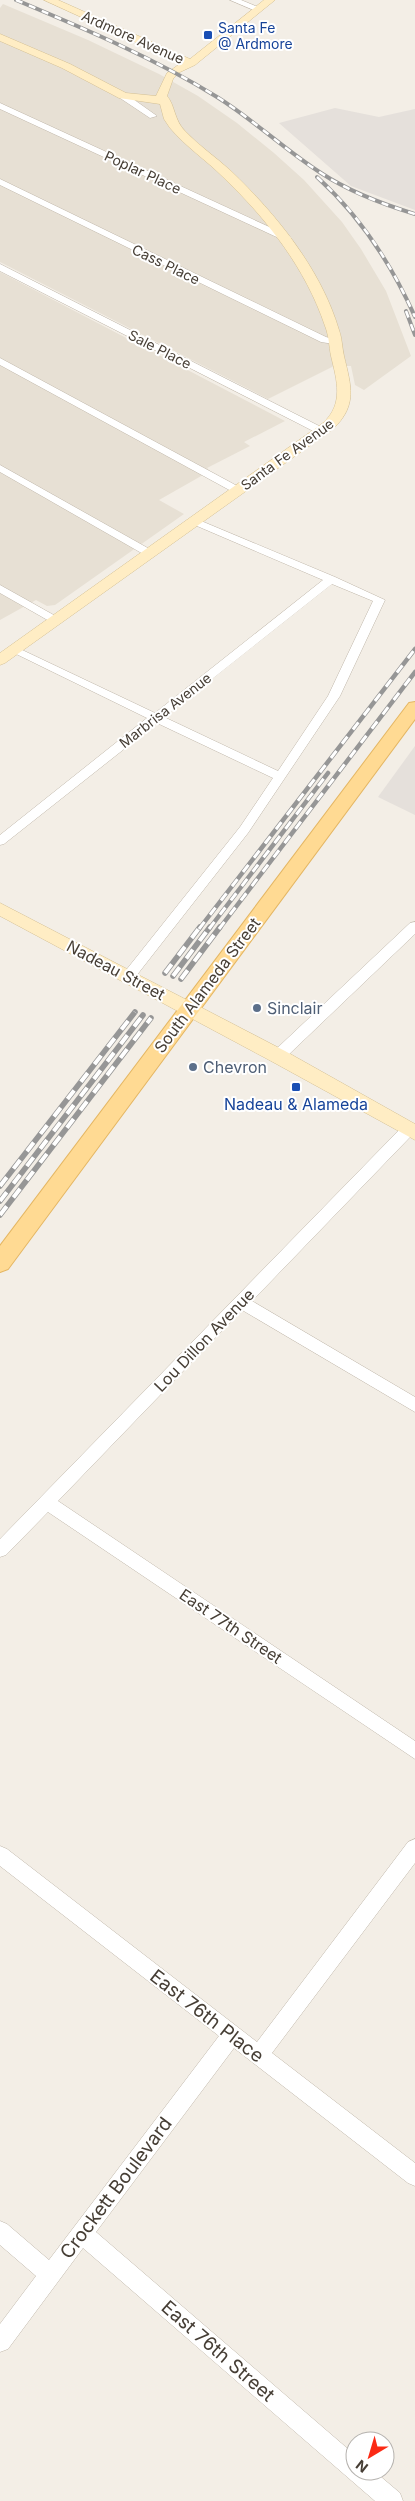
<svg xmlns="http://www.w3.org/2000/svg" width="415" height="2501" viewBox="0 0 415 2501" font-family="Inter,sans-serif">
<rect width="100%" height="100%" fill="#f3eee6"/>
<!-- residential -->
<g fill="#e7e0d4">
<path d="M3,4L88,40L159,74L198,96L237,123L274,153L304,180L342,222L361,249L386,291L411,356L364,390L355,385L351,366H334L268,399L0,262V8Z"/>
<path d="M0,272L285,421L244,442L250,446L207,468L210,471L159,500L184,514L55,605L47,606L36,600L0,620Z"/>
</g>
<!-- industrial -->
<g fill="#e5e0db">
<path d="M335,108L379,117L415,109V210L351,186L279,123Z"/>
<path d="M415,746V815L378,797Z"/>
</g>
<g fill="none" stroke-linecap="round" stroke-linejoin="round">
<defs>
<g id="street">
<path d="M230,0H241L263,9L256,11Z"/>
<path d="M120,94H126L157,116L150,118L120,98Z"/>
<path d="M0,103L289,236L291,238L283,240L0,109Z"/>
<path d="M0,179L326,337L339,341L334,344L321,342L0,185Z"/>
<path d="M0,264L325,429L326,431L317,433L0,271Z"/>
<path d="M0,358L241,488L242,490L241,492H233L0,365Z"/>
<path d="M0,465L153,551L154,553L149,556L145,555L0,472Z"/>
<path d="M194,518L335,577L385,600L340,696L248,833L133,980H123L121,977L123,974L240,827L273,778L157,723L4,844L0,845V835L147,718L8,650L10,648H18L155,713L323,580L190,523L189,521ZM332,584L373,601L328,696L278,771L164,717Z"/>
<path d="M0,585L59,618L61,620L59,622H51L0,593Z"/>
<path d="M415,922V934L283,1060H273L271,1056L273,1052L410,923Z"/>
<path d="M408,1125L415,1130L413,1134L252,1301L415,1397V1412L242,1310L58,1501L415,1741V1759L48,1512L6,1555L0,1557V1539L403,1126Z"/>
<path d="M415,1839V1863L272,2053L415,2163V2186L408,2183L234,2048L96,2232L355,2455V2471H374L400,2493L403,2501H375L83,2248L8,2349L0,2352V2324L36,2276L0,2245V2221L7,2224L49,2260L219,2036L0,1866V1846L7,1849L257,2042L408,1842Z"/>
</g>
<g id="secondary">
<path d="M44,0H58L190,59L264,0H275L195,65L178,73L173,79L167,96C175,105 174,120 185,131C199,146 216,157 231,171C276,214 321,269 339,330C342,338 342,347 344,356C351,386 358,405 333,429L5,663L0,665V653L323,423C344,404 337,381 331,356C329,346 329,336 325,326C306,269 267,219 223,177C206,160 186,147 170,128L164,119L160,104L119,98L62,68L0,41V34L70,64L126,93L156,96L167,73L181,63Z"/>
<path d="M0,903L285,1051L415,1124V1140L271,1061L0,916Z"/>
</g>
<path id="primary" d="M415,702V719L8,1269L0,1272V1246L409,703Z"/>
</defs>
<!-- street casing -->
<use href="#street" stroke="#bfb6a9" stroke-width="1"/>
<!-- secondary casing -->
<use href="#secondary" stroke="#d4c095" stroke-width="1"/>
<!-- primary casing -->
<use href="#primary" stroke="#e4b663" stroke-width="2"/>
<!-- street -->
<use href="#street" fill="#fff" fill-rule="evenodd"/>
<!-- secondary -->
<use href="#secondary" fill="#ffedc4" fill-rule="evenodd"/>
<!-- primary -->
<use href="#primary" fill="#ffda93" fill-rule="evenodd"/>
<defs>
<g id="rail-far2">
<path d="M16,0C85,29 154,58 217,97C254,120 285,150 321,173C350,192 382,204 415,214"/>
<path d="M317,177C361,217 391,263 415,317"/>
<path d="M406,311L415,335"/>
</g>
<g id="rail-far1">
<path d="M199,929L415,649"/>
<path d="M209,929L328,773"/>
<path d="M219,929L415,672"/>
</g>
<g id="rail">
<path d="M165,973L200,927"/>
<path d="M173,976L210,927"/>
<path d="M181,979L220,927"/>
<path d="M0,1186L135,1012"/>
<path d="M0,1201L143,1015"/>
<path d="M0,1215L151,1018"/>
</g>
</defs>
<!-- rail-far2 casing -->
<use href="#rail-far2" stroke="#969696" stroke-width="4"/>
<!-- rail-far1 casing -->
<use href="#rail-far1" stroke="#969696" stroke-width="4.5"/>
<!-- rail casing -->
<use href="#rail" stroke="#969696" stroke-width="5.5"/>
<!-- rail-far2 -->
<use href="#rail-far2" stroke="#fff" stroke-width="2.5" stroke-dasharray="7" stroke-linecap="butt"/>
<!-- rail-far1 -->
<use href="#rail-far1" stroke="#fff" stroke-width="3" stroke-dasharray="9" stroke-linecap="butt"/>
<!-- rail -->
<use href="#rail" stroke="#fff" stroke-width="4" stroke-dasharray="11" stroke-linecap="butt"/>
</g>
<!-- markers -->
<g fill="#1a4fb4" stroke="#fff" stroke-width="2">
<rect x="203" y="30" width="10" height="10" rx="2.5"/>
<rect x="291" y="1082" width="10" height="10" rx="2.5"/>
</g>
<g fill="#5c6f8a" stroke="#fff" stroke-width="2">
<circle cx="257" cy="1008" r="5"/>
<circle cx="193" cy="1067" r="5"/>
</g>
<g text-anchor="middle" dominant-baseline="central" stroke-width="4" stroke-linejoin="round" paint-order="stroke">
<!-- far-transit labels -->
<g font-size="14" fill="#164399" stroke="#fff" text-anchor="start">
<text x="218" y="27">Santa Fe<tspan x="218" dy="16">@ Ardmore</tspan></text>
</g>
<!-- far-street labels -->
<g font-size="14" fill="#463e35" stroke="#fff">
<text transform="translate(133 37) rotate(24)">Ardmore Avenue</text>
<text transform="translate(143 172) rotate(25)">Poplar Place</text>
<text transform="translate(166 264) rotate(26)">Cass Place</text>
<text transform="translate(160 349) rotate(27)">Sale Place</text>
<text transform="translate(287 454) rotate(-36)">Santa Fe Avenue</text>
<text transform="translate(165 710) rotate(-38)">Marbrisa Avenue</text>
</g>
<!-- street labels -->
<g font-size="16" fill="#463e35" stroke="#fff">
<text transform="translate(116 970) rotate(28)">Nadeau Street</text>
<text transform="translate(207 985) rotate(-53)">South Alameda Street</text>
<text transform="translate(204 1340) rotate(-46)">Lou Dillon Avenue</text>
<text transform="translate(231 1626) rotate(34)">East 77th Street</text>
</g>
<!-- service labels -->
<g font-size="16" fill="#4e5e75" stroke="#fff" text-anchor="start">
<text x="267" y="1008">Sinclair</text>
<text x="203" y="1067">Chevron</text>
</g>
<!-- transit labels -->
<g font-size="16" fill="#164399" stroke="#fff">
<text x="296" y="1104">Nadeau &amp; Alameda</text>
</g>
<!-- near-street labels -->
<g font-size="19" fill="#463e35" stroke="#fff">
<text transform="translate(207 2016) rotate(38)">East 76th Place</text>
<text transform="translate(116 2188) rotate(-53)">Crockett Boulevard</text>
<text transform="translate(218 2351) rotate(41)">East 76th Street</text>
</g>
</g>
<!-- north arrow -->
<g transform="translate(370 2456) rotate(218)"><circle r="24" fill="#ffffff" stroke="#b5b2ae"/>
<path d="M0-4L9 19L0 12L-9 19Z" fill="#fb2a15"/>
<text y="-8" font-size="14" font-weight="bold" text-anchor="middle" fill="#463e35">N</text>
</g>
</svg>
